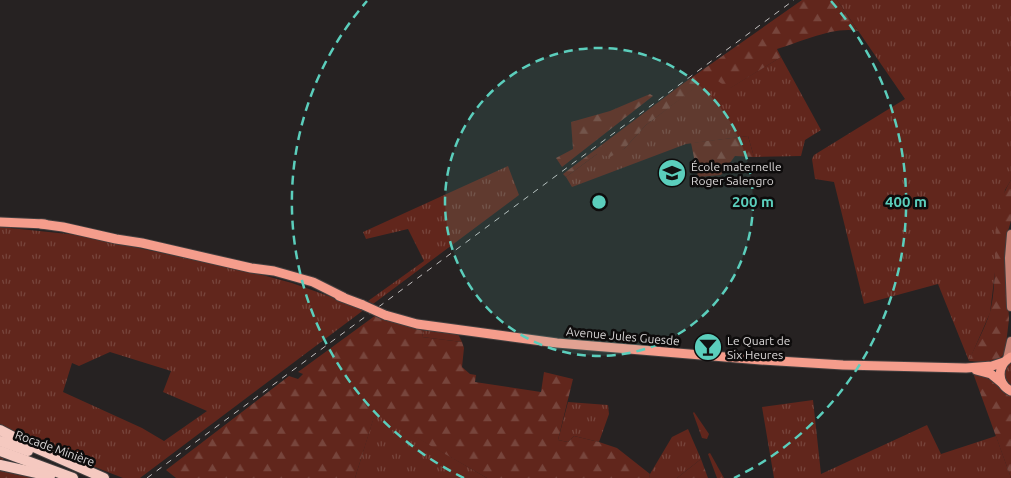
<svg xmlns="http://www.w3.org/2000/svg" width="1011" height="478" viewBox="0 0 1011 478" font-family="Ubuntu,sans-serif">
<defs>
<pattern id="grass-tufts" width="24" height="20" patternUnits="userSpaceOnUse" patternTransform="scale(1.25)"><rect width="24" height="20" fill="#61261c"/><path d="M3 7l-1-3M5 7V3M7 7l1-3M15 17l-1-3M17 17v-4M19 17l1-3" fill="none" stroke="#77453c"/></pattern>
<pattern id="forest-firs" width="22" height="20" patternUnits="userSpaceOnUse" patternTransform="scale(1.25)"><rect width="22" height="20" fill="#61261c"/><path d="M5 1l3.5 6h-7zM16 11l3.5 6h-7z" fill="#77453c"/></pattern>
</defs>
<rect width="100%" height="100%" fill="#262222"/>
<!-- grass -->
<g fill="url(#grass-tufts)" fill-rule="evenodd">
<path d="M837,0H1011V180L1005,190L990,313L969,361L938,284L864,304L834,182L815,179L812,159L814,155L905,99Z"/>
<path d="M781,57L821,130L805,140L801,156L754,157L748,136L686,144L572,187L566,177L597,154L624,149L646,125L711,75L730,88Z"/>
<path d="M508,166L519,195L373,304L368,301L424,261L408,229L366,239L363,232Z"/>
<path d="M0,227L78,235L251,272L292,283L365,309L140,478H123L0,430ZM110,352L171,371L163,392L207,411L164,441L142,428L63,392L72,363L79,366Z"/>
<path d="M424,329L458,334L462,342L422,337Z"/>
<path d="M1011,362V385C1002,378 1003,369 1011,362Z"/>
<path d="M813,400L821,474L927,425L941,454L996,436L1011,478H774L762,407Z"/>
<path d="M568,402L608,405L609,414L599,442L574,436L568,442L558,440Z"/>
<path d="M694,412L709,434L707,439L702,438L693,413Z"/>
<path d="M375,413L487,478H355Z"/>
<path d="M688,429L701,459L677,478H649L650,474L672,437Z"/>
</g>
<!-- forest -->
<g fill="url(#forest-firs)">
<path d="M802,0H837L858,31C834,26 801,42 777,49L781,57L729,89L711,76L646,125L624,149L610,157L597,154L566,177L563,174L681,85Z"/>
<path d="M650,94L653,96L562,167L556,158L573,149L571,122L610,111Z"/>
<path d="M748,136L754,157L735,156L721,175L698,177L691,143Z"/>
<path d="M1011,180V221L1008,231L1006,258L1009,319L1005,353L999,359L983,362L969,361C975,345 985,329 990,312C1001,269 986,219 1011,180Z"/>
<path d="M376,315L424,329L422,337L462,342L464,348L462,367L470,374L476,375L475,382L541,392L544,372L573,379L558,440L568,442L574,436L599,442L617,448L650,474L649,478H487L375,414L355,478H176L166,470L289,376L298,379L303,374L298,372Z"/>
<path d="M973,373L992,376L1011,396V478Z"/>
<path d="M710,453L724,478H717L708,454Z"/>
<path d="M0,456L4,457L1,468L43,478H0Z"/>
<path d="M701,459L708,478H677Z"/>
</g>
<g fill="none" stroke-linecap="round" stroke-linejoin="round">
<defs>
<g id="secondary">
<path d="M1011,234L1009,258L1011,307"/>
<path d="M1007,359L1011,341"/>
</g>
<g id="primary">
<path d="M0,222L45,224"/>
<path d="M41,224L63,227L116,239L142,243L251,268L274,271L313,282L343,297"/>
<path d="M339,296L363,305"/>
<path d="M385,315L417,324L557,343L761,360L843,365L966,368L992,366L1004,362"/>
<path d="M1011,357C997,365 996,383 1011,391"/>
<path d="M976,370L991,374L1002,383"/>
</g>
<g id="highway">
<path d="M0,430L29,445L104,478"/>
<path d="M0,441L28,451"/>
<path d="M0,451L73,478"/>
<path d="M0,465L50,476"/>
</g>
</defs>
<!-- secondary casing -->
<use href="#secondary" stroke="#433f3f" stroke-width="10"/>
<!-- primary casing -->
<use href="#primary" stroke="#433f3f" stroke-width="11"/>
<!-- highway casing -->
<use href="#highway" stroke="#433f3f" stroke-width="12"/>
<!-- secondary -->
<use href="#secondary" stroke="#c78275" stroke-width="8"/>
<!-- primary -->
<use href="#primary" stroke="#f59d8c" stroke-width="9"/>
<!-- highway -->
<use href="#highway" stroke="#f5c9c0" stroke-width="10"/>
<!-- rail -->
<path stroke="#c2bfbf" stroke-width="1" stroke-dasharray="6 6" stroke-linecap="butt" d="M147,478L794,0"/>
<defs>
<path id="primary-bridge" d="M363,305L385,315"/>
</defs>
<!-- primary-bridge casing -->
<use href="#primary-bridge" stroke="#433f3f" stroke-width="11" stroke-linecap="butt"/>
<!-- primary-bridge -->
<use href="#primary-bridge" stroke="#f59d8c" stroke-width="9"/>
</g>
<!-- distance rings -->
<circle cx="599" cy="202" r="154" fill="#5bcebc" fill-opacity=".12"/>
<g fill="none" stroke="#5bcebc" stroke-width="2.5" stroke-dasharray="9 6">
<circle cx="599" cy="202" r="154"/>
<path d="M464 478A307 307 0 0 1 367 1M831 1A307 307 0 0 1 734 478"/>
</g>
<!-- icons -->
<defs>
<symbol id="school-disc" viewBox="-11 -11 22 22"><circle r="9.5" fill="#5bcebc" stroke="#0e0c0c"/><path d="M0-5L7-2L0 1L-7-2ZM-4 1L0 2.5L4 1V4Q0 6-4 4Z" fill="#111"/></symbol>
<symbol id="bar-disc" viewBox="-11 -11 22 22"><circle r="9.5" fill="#5bcebc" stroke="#0e0c0c"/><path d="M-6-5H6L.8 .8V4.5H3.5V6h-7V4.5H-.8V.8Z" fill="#111"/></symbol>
</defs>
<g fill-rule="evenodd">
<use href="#school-disc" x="656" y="157" width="32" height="32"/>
<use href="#bar-disc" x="692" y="331" width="32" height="32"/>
</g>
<g text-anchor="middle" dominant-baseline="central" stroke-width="5" stroke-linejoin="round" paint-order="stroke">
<!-- poi labels -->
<g font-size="12" fill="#dad7d7" stroke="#0e0c0c" text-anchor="start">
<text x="691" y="166">École maternelle<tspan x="691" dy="14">Roger Salengro</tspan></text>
<text x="727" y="340">Le Quart de<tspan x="727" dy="14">Six Heures</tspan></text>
</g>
<!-- street labels -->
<g font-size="12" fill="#dad7d7" stroke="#0e0c0c">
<text transform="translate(623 336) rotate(5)">Avenue Jules Guesde</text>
<text transform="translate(55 448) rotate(20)">Rocade Minière</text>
</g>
</g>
<circle cx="599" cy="202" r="8" fill="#5bcebc" stroke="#0e0c0c" stroke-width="2.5"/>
<g font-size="15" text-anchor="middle" font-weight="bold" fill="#5bcebc" stroke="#0e0c0c" stroke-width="5" stroke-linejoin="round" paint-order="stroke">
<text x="753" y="207">200 m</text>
<text x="906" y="207">400 m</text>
</g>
</svg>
